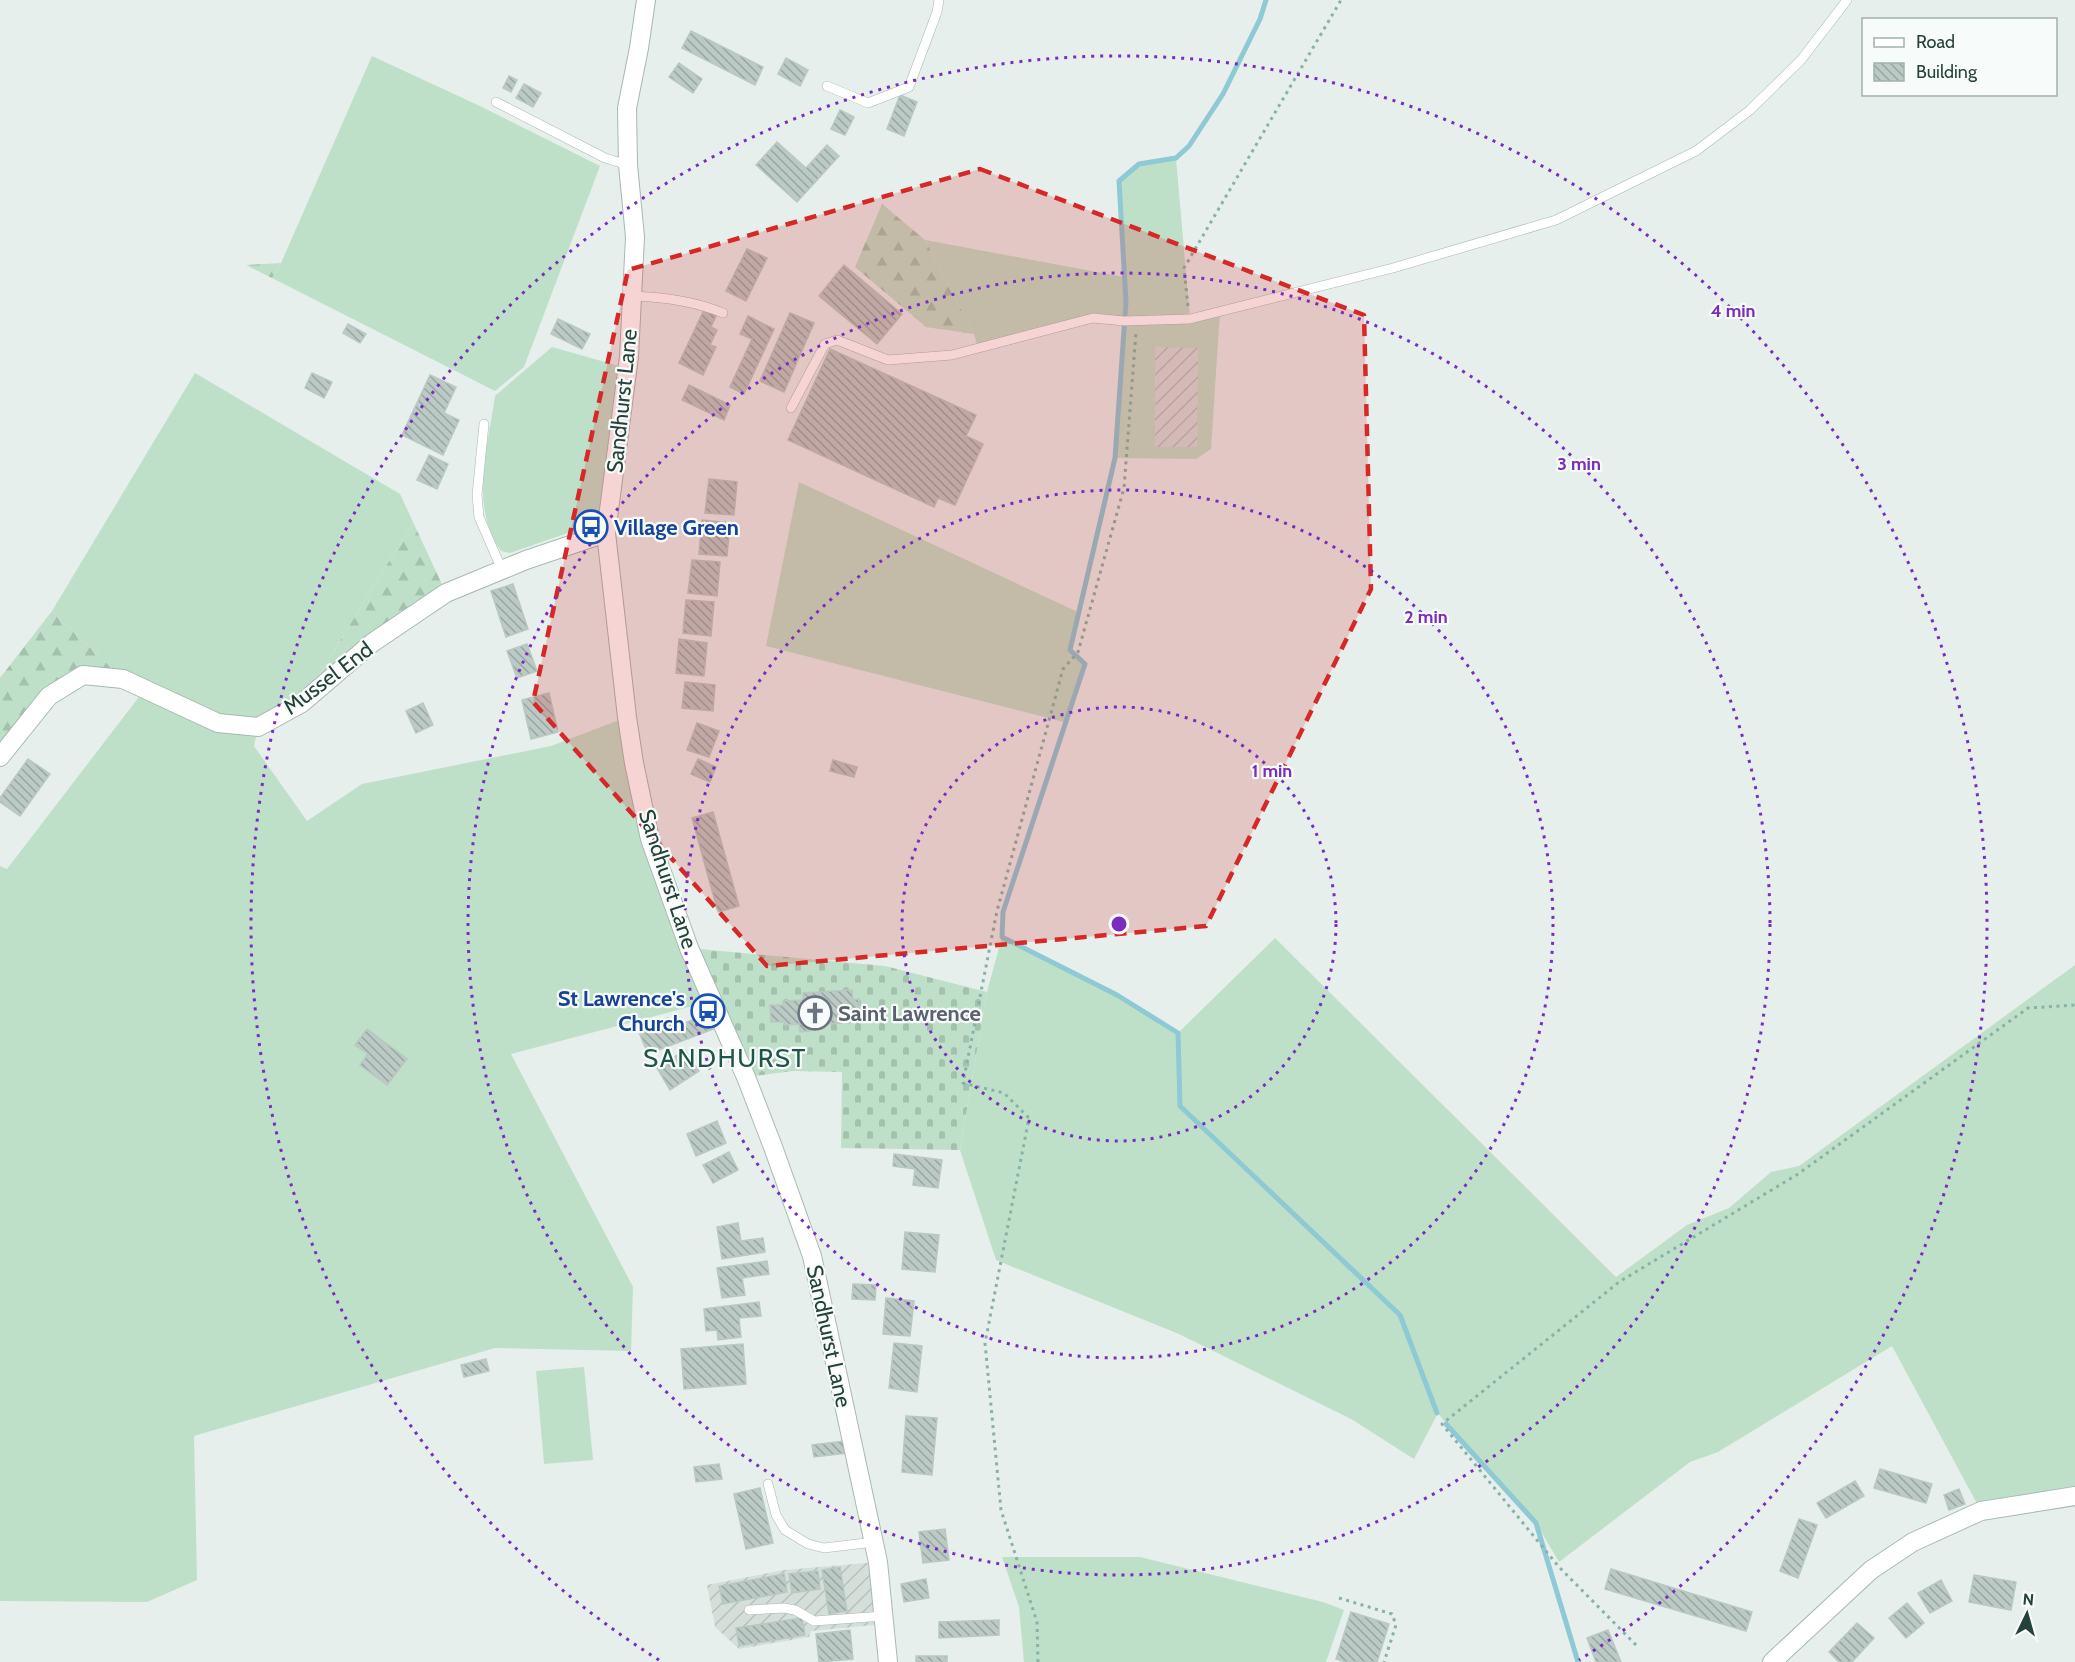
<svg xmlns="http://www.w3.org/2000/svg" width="2075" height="1662" viewBox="0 0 2075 1662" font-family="Cabin,sans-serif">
<defs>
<pattern id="industrial-furrows" width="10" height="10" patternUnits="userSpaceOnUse" patternTransform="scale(1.5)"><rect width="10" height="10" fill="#d4dfda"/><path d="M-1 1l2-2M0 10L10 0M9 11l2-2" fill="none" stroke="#b6c1bc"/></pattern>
<pattern id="forest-firs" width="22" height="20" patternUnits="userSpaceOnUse" patternTransform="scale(1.5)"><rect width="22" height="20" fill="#bfe0c8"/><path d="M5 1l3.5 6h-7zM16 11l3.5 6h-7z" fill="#a4c1ad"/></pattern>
<pattern id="cemetery-stones" width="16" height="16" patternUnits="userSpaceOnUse" patternTransform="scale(1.5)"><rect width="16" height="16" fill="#bfe0c8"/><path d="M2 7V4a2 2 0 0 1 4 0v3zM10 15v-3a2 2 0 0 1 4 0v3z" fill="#a4c1ad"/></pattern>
<pattern id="building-back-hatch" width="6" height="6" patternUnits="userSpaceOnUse" patternTransform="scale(1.5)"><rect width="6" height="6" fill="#bbcac4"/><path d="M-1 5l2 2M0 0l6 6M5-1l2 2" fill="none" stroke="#98a6a0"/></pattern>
</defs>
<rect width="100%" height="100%" fill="#e6efeb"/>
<!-- industrial -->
<g fill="url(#industrial-furrows)">
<rect x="1155" y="347" width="43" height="100"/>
<path d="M878,1562L885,1624L811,1631L809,1637L739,1649L715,1627L707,1585L784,1570Z"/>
</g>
<!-- grass -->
<g fill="#bfe0c8" fill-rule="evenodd">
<path d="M372,56L482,107L600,166L524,367L495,391L272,278L281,263Z"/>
<path d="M1176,158L1190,319L1220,311L1211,449L1196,459L1115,458L1124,321L1093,318L978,348L974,334L925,240L1124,277L1119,181L1139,164ZM1155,347L1198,348L1197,447H1155Z"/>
<path d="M552,347L619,366L599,514L582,528L510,553L501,551C469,507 488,446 495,396Z"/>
<path d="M195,373L400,494L413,522L302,703L258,727L254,746L307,821L362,784L551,746L627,717L634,763L712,1001L511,1054L633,1287L631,1351L495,1348L194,1436L197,1580L147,1602L0,1601V866L7,869L145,689L123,679L52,611Z"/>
<path d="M799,482L1080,613L1071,650L1085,664L1064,722L766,646Z"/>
<path d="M1002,937L1117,995L1178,1033L1275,938L1616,1277L1687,1225L1729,1208L1771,1172L1799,1166L2075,965V1496L1981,1511L1892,1346L1718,1452L1690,1462L1559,1562L1536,1523L1455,1435L1438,1413L1414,1459L1351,1419L1179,1334L996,1260L960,1150L987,992Z"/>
<path d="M584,1367L593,1460L544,1464L536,1371Z"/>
<path d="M1002,1557H1140L1323,1602L1344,1610L1326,1662H1024L1019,1607Z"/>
</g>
<!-- forest -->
<g fill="url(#forest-firs)">
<path d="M882,204L925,240L974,334L926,327L855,267Z"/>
<path d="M281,263L272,278L246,265Z"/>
<path d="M413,522L446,593L302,703Z"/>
<path d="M52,611L123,679L83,676L0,744V678Z"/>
</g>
<!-- cemetery -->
<path fill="url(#cemetery-stones)" d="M689,948L885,966L987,992L960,1150L841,1148L842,1072L793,1071L746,1077Z"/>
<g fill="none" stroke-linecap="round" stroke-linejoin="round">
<!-- stream -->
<g stroke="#8ec9d4" stroke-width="5">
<path d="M1266,0L1260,19L1223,94L1189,146L1176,158L1139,164L1119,181L1126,302L1115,458L1070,650L1085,664L1003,912L1002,937L1117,995L1178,1033L1180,1106L1400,1315L1437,1413"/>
<path d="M1446,1424L1536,1523L1578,1662"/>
</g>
</g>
<!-- building -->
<g fill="url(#building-back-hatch)" stroke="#b8c9c2" stroke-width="1.5">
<path d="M691,31L763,67L755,85L682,48Z"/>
<path d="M786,58L808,70L800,86L778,74Z"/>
<path d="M679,63L702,79L693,93L669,77Z"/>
<path d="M509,76L517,80L511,92L503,88Z"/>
<path d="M524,84L541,93L533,107L516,98Z"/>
<path d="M900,95L917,102L904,136L887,129Z"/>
<path d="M840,110L854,117L845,135L831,129Z"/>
<path d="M777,142L806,168L827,145L839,156L797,202L756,165Z"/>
<path d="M747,249L767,258L746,301L726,291Z"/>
<path d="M844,265L902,314L877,344L819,296Z"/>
<path d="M704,310L716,316L711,327L717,330L710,345L716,347L703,375L679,363Z"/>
<path d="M790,313L814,323L784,392L760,381Z"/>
<path d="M748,316L774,329L744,394L730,387L752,339L740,334Z"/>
<path d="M558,319L590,334L582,349L551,334Z"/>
<path d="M348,324L366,334L360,343L343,333Z"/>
<path d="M830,349L976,415L966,436L983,444L955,505L938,498L934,507L788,440Z"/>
<path d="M312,373L332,382L324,398L305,388Z"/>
<path d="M430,375L456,387L444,413L459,420L443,455L402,435Z"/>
<path d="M689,385L730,405L724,420L682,400Z"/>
<path d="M429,455L448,464L437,489L417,480Z"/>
<path d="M709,479L737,482L734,515L705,513Z"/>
<path d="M702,520L730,523L727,556L699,554Z"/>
<path d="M692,560L720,562L717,596L688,593Z"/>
<path d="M513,584L528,629L506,637L491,591Z"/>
<path d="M686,600L714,602L711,636L683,633Z"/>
<path d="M679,639L707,643L704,676L676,673Z"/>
<path d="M527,644L537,671L517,678L507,651Z"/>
<path d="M685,682L715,685L713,711L682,708Z"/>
<path d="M549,693L558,732L531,739L522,700Z"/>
<path d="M423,703L433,725L416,733L406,711Z"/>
<path d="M697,723L719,731L709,757L687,750Z"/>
<path d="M28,759L50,774L20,816L0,802V798Z"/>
<path d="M698,759L716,767L710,782L691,774Z"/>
<path d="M833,760L857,767L854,777L830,771Z"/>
<path d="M713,812L739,906L718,912L692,818Z"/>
<path d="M852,990L853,1000L859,999L860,1022L809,1025L810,1031L800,1032L799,1024L785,1025L784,1022H771L770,1005H783V1001L803,1000V993Z"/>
<path d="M707,1014L713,1029L648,1054L638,1030L668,1018L672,1028Z"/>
<path d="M367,1029L407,1059L387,1085L360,1065L368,1054L355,1045Z"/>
<path d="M685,1050L699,1071L670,1090L657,1068Z"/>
<path d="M717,1121L726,1143L696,1156L687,1134Z"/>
<path d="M729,1152L738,1170L713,1183L703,1165Z"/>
<path d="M894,1154L942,1160L938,1188L913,1185L915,1169L893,1166Z"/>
<path d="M738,1223L741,1241L763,1238L765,1252L722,1259L717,1227Z"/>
<path d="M905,1232L939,1235L935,1272L902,1269Z"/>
<path d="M767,1261L769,1274L742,1278L745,1295L722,1298L717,1268Z"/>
<path d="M853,1284L876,1285L875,1300L852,1299Z"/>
<path d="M886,1298L914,1301L910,1336L883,1334Z"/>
<path d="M759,1302L761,1316L739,1318L741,1337L718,1340L717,1330L706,1331L704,1309Z"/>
<path d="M894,1343L922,1346L917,1392L889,1388Z"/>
<path d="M743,1344L746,1384L684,1389L681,1349Z"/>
<path d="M486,1359L489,1371L464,1377L461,1365Z"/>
<path d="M906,1416L937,1418L932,1475L902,1472Z"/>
<path d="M845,1441L847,1453L814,1457L812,1445Z"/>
<path d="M719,1464L722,1479L696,1482L694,1467Z"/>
<path d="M1880,1469L1932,1484L1926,1503L1874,1488Z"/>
<path d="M1855,1481L1864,1496L1826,1518L1817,1503Z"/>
<path d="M760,1488L773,1543L746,1549L734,1494Z"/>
<path d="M1959,1489L1965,1504L1949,1510L1944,1495Z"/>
<path d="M1799,1519L1817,1525L1798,1578L1780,1571Z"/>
<path d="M945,1529L949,1560L923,1563L919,1532Z"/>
<path d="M840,1567L847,1611L829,1614L822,1570Z"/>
<path d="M1611,1569L1752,1612L1746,1631L1605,1589Z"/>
<path d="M818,1571L820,1589L792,1593L789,1574Z"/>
<path d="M784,1574L787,1592L723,1604L719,1586Z"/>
<path d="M1974,1575L2016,1582L2011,1610L1969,1602Z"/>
<path d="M926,1579L929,1598L904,1602L901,1584Z"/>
<path d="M1941,1580L1952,1601L1930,1613L1918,1593Z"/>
<path d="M1907,1603L1924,1623L1906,1638L1889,1618Z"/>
<path d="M1351,1612L1389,1624L1377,1662H1346L1336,1659Z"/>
<path d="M802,1618L805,1635L739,1646L736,1628Z"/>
<path d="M999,1620V1635L939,1638V1622Z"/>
<path d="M1857,1623L1874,1638L1852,1662H1839L1829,1652Z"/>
<path d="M850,1630L853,1659L819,1662L816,1634Z"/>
<path d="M1608,1630L1621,1662H1596L1587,1638Z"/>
<rect x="916" y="1656" width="31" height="6"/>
</g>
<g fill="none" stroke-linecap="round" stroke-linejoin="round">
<defs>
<g id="service">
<path d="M827,86L868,103L909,87L937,12L939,0"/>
<path d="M496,102L605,158L628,165"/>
<path d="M632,296C664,297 694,301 723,313"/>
<path d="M791,408L825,344L837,340L888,360L952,355L1093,318L1124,321L1190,319L1393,268L1556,220L1696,151L1750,110L1801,60L1847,0"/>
<path d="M484,424L477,495L479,517L502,570"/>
<path d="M768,1484L776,1515L785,1530L808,1544L824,1548L874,1542"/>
<path d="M749,1610L784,1608L795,1610L814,1621L884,1616"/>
</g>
<g id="minor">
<path d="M646,0L639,48L627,108L628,165L635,237L629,357L606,533L627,717L634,763L650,839L689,948L746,1077L773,1147L812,1256L878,1562L888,1662"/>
<path d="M0,757L49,696L83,675L123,679L218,723L258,727L302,703L372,643L446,593L526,560L606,533"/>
<path d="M1772,1662L1871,1570L1913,1542L1981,1511L2075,1496"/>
</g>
</defs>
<!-- service casing -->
<use href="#service" stroke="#a8b8b2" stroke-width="10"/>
<!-- minor casing -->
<use href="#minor" stroke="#a8b8b2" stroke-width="20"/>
<!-- path -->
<g stroke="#86b3a5" stroke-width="3" stroke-dasharray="3 4.5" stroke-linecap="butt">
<path d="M1188,306L1184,268L1341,0"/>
<path d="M1339,1598L1392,1614L1396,1625L1384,1662"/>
<path d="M1636,1645L1559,1567L1442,1424L1619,1282L1798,1174L2028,1008L2075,1005"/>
<path d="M1038,1662L1037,1622L1001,1510L985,1343L1029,1118L1004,1093L963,1083L997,911L1063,669L1078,652L1124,488L1136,332"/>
</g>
<!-- service -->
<use href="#service" stroke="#fff" stroke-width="9"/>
<!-- minor -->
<use href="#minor" stroke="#fff" stroke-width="18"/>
</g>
<!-- marked area -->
<path fill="#d62828" fill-opacity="0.2" stroke="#d62828" stroke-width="4.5" stroke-dasharray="12 8" stroke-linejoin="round" d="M980,169L1364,315L1371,589L1206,926L767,966L533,702L628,270Z"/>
<!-- distance rings -->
<g fill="none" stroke="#7b2cbf" stroke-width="3" stroke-dasharray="3 6">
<circle cx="1119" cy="924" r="217"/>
<circle cx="1119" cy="924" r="434"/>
<circle cx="1119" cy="924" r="651"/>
<path d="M659 1660A868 868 0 1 1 1579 1660"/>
</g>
<!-- icons -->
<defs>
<symbol id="bus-ring" viewBox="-11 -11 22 22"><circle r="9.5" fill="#f7fbf9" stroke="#1a4fb4" stroke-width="1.5"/><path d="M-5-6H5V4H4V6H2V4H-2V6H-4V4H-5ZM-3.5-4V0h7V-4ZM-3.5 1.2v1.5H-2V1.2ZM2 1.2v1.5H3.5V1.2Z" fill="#1a4fb4"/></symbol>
<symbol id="church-ring" viewBox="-11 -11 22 22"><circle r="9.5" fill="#f7fbf9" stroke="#6b7280" stroke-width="1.5"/><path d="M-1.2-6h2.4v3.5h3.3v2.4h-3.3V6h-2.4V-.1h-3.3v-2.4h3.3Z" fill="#6b7280"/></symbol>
</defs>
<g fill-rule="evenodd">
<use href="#bus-ring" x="572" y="508" width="38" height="38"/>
<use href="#bus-ring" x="689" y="992" width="38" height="38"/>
<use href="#church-ring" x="796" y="994" width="38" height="38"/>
</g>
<g text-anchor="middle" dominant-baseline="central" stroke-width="4.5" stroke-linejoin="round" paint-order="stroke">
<!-- street labels -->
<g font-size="22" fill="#24423a" stroke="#f7fbf9">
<text transform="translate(622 401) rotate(-84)">Sandhurst Lane</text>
<text transform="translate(328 678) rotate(-37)">Mussel End</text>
<text transform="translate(668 879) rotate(72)">Sandhurst Lane</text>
<text transform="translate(829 1336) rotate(78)">Sandhurst Lane</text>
</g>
<!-- transit labels -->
<g font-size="22" font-weight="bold" fill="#164399" stroke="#f7fbf9" text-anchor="start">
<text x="614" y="527">Village Green</text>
<text x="685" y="998" text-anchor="end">St Lawrence's<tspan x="685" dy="25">Church</tspan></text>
</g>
<!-- worship labels -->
<g font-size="22" font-weight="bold" fill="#5b616d" stroke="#f7fbf9" text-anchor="start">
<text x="838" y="1013">Saint Lawrence</text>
</g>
<!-- quarter labels -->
<g font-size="26" letter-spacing="1.5" fill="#1f5548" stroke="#f7fbf9">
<text x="725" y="1058">SANDHURST</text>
</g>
</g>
<circle cx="1119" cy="924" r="9" fill="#7b2cbf" stroke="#f7fbf9" stroke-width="3"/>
<g font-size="18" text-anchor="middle" font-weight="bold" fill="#7b2cbf" stroke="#f7fbf9" stroke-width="4.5" stroke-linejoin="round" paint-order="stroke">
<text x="1733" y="317">4 min</text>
<text x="1579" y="470">3 min</text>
<text x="1426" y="623">2 min</text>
<text x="1272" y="777">1 min</text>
</g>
<!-- legend -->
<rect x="1862" y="18" width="195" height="78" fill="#f7fbf9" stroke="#a3b1ad" stroke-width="1.5"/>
<rect x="1874" y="38" width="30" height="9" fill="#ffffff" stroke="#a3b1ad" stroke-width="1.5"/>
<text x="1916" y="48" font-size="18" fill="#24423a">Road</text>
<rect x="1874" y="63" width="30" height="18" fill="url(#building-back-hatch)" stroke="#a3b1ad" stroke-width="1.5"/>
<text x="1916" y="78" font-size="18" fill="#24423a">Building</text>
<!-- north arrow -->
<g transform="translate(2027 1614) rotate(5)" stroke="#f7fbf9" stroke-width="4.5" paint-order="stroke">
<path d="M0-4.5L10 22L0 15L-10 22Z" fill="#24423a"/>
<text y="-9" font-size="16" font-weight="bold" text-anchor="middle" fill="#24423a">N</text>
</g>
</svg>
